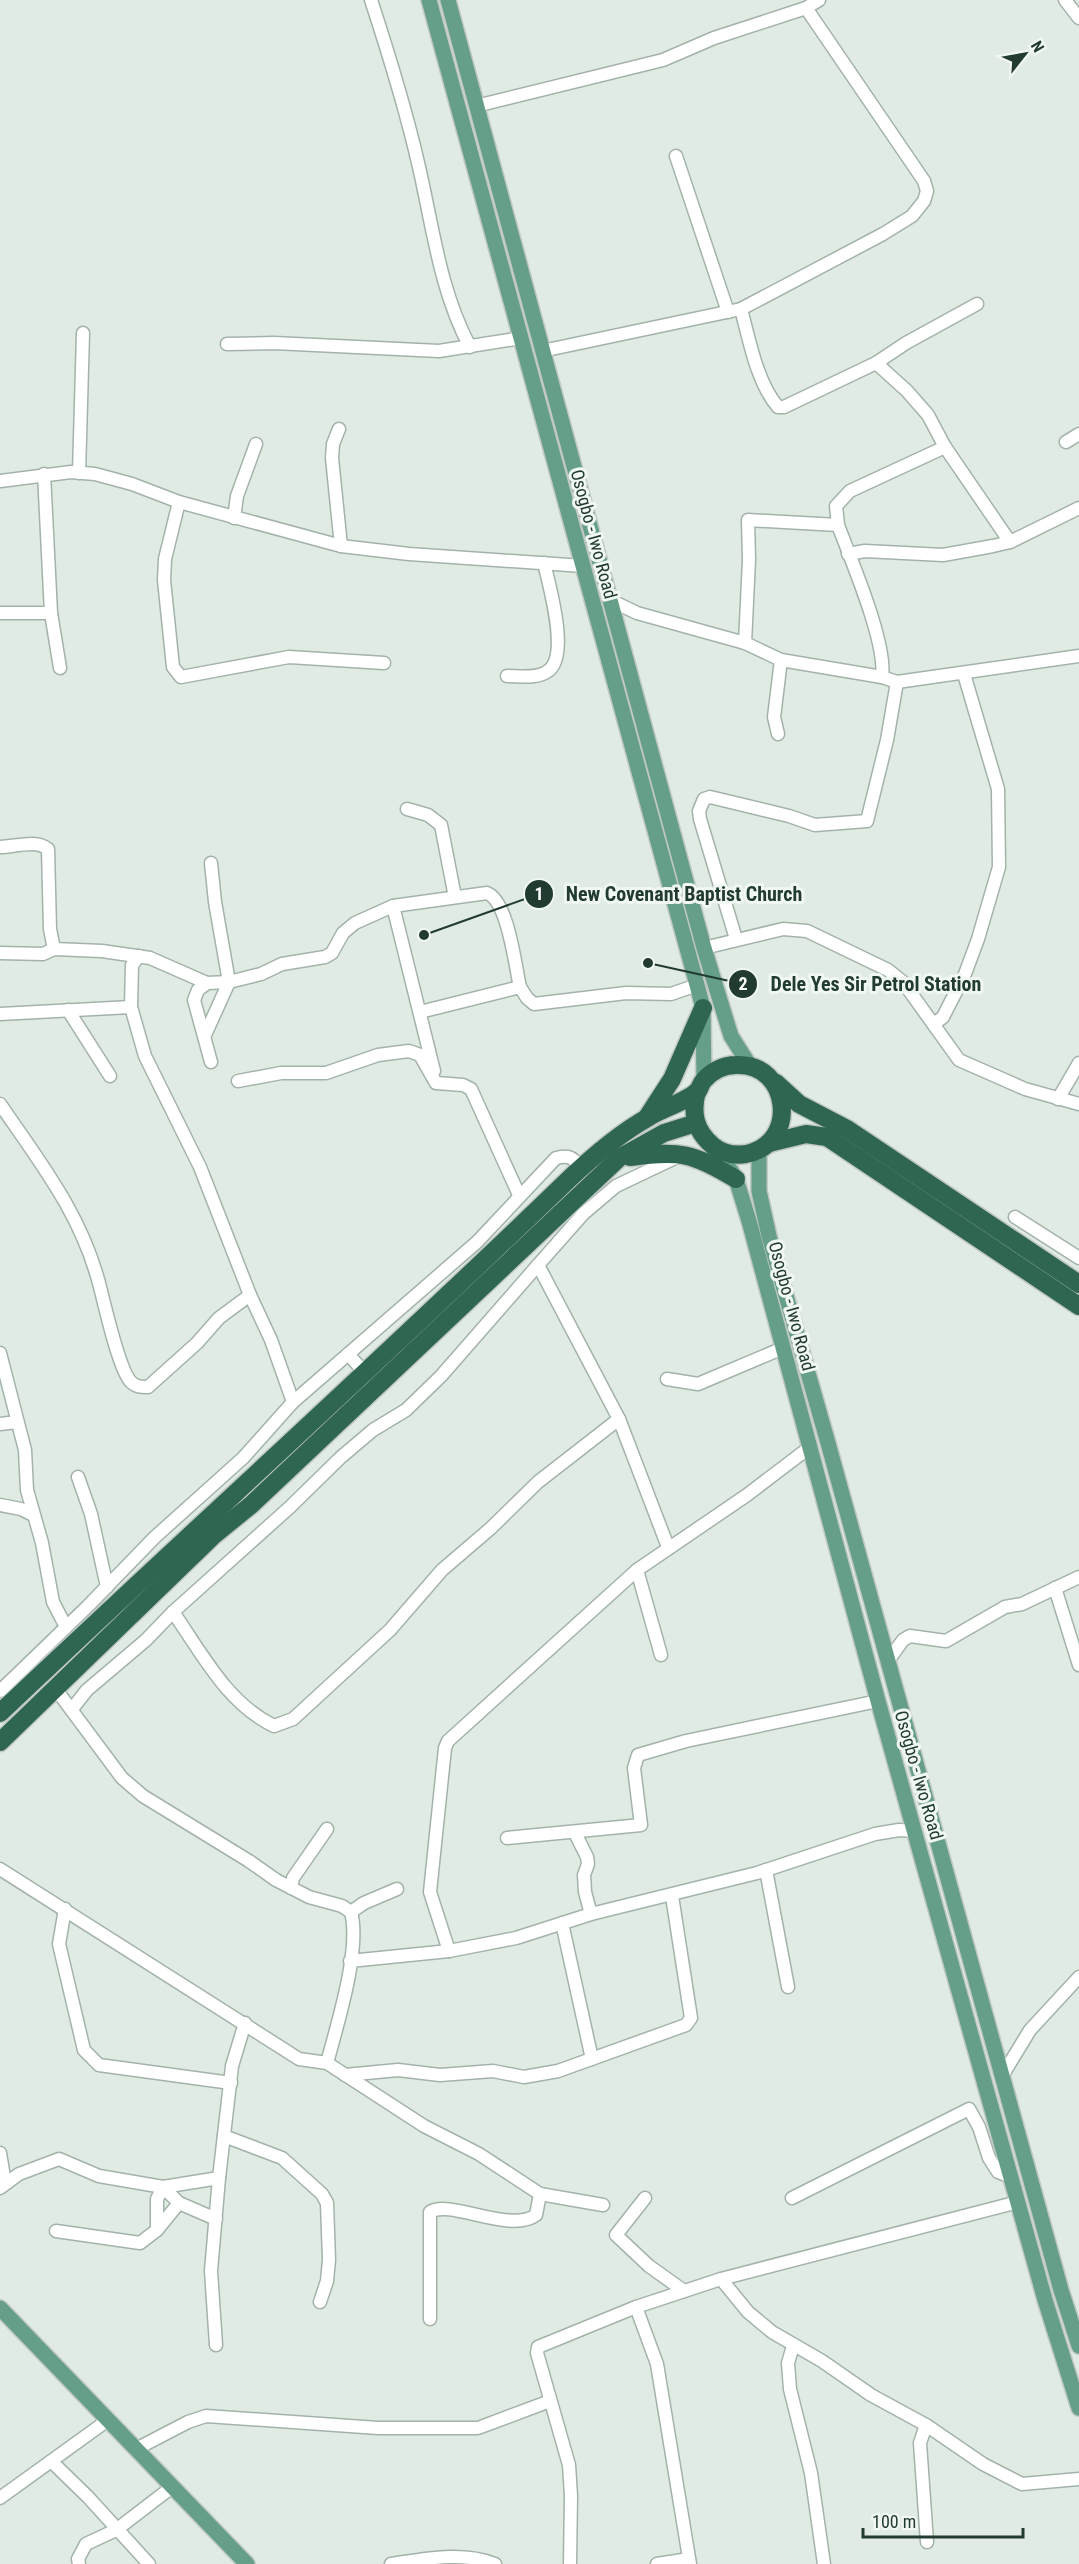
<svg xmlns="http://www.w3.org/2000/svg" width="1079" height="2564" viewBox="0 0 1079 2564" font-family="'Roboto Condensed',sans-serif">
<rect width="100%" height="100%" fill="#e0ebe4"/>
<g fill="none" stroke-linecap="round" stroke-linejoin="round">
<defs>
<g id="minor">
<path d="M371,0C389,55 406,110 419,167C433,228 440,291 470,347"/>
<path d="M1065,0L1079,18"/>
<path d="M476,106L663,60L714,38L806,8L819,0"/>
<path d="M676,156L728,312"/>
<path d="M741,309C749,339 757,383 778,407H784L876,363L906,343L977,304"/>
<path d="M227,344L274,343L439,351L521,338"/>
<path d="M542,351L741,309L883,234L912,216L924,201L927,191L924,181L806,8"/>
<path d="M876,363L907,391L928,415L945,447L1010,542"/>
<path d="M339,429L333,444L332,458L341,546"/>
<path d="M1066,442L1079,434"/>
<path d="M79,473L83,333"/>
<path d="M44,474L51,613L60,668"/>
<path d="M0,481L71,472L95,474L132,484L179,502L341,546L409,554L583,566"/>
<path d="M179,502L165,559L164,580L173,667L181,677L289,657L384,663"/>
<path d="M234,518L237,496L256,444"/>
<path d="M848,554L865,551L943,555L993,546L1010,542L1079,508"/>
<path d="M610,600L637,613L745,643L781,660L882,677L897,682L1079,656"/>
<path d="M0,613H51"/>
<path d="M745,643L749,560L748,520L838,525"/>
<path d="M507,676C519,676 538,679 548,671C570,656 549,585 544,563"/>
<path d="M882,677C887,643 851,560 838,525L836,506L850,491L945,447"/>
<path d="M778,734L774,717L781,660"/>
<path d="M407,809L428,815L441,825L455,897"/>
<path d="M0,847C15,847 36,839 48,849L50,929L54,949"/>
<path d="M393,906L434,1071"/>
<path d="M736,939L700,819L699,811L704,799L710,797L789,816L815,825L867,821L887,740L897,682"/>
<path d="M704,948L783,929L807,931L888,970L903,982L959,1060L1025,1089L1079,1104"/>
<path d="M0,953L43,954L54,949L102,951L150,958L207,983L229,982L261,974L282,964L325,957L332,953L343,933L355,923L393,906L487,893C508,901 515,965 520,987L527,998L534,1004L626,993L671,994L697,985"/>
<path d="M139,956L132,965L131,1007L145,1056L200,1167L250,1295L271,1340L293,1402"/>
<path d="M207,983L198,990L194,1000L211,1062"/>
<path d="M68,1010L110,1076"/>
<path d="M420,1012L520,987"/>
<path d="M0,1014L131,1007"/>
<path d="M934,1024L943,1017L965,974L978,939L999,867L998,789L964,674"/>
<path d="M205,1035L229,982L215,902L211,863"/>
<path d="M238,1081L281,1073H326L378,1055L409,1051L420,1055L436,1083L463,1085L471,1089L519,1195"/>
<path d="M1058,1099L1079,1063"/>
<path d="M0,1104C41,1164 82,1215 100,1287C105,1306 119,1370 131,1382C136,1387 141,1387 148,1387L197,1343L219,1318L250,1295"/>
<path d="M1015,1217L1079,1258"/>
<path d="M0,1353L25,1450L27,1490L42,1543L53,1602L66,1627"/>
<path d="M348,1354L366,1374"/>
<path d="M667,1379L698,1384L783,1348"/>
<path d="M0,1424L17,1422"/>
<path d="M78,1477L91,1514L107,1587"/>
<path d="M0,1505L21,1509L33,1515"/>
<path d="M668,1547L619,1419L538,1265L583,1214L616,1186L677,1157"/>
<path d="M637,1570L661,1655"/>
<path d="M1055,1588L1079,1665"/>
<path d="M173,1612L290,1507L340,1458L373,1430L406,1410L441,1376L538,1265"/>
<path d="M888,1661L903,1640L910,1636L946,1641L1005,1607L1022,1604L1079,1577"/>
<path d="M55,1688L122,1778L143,1796L249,1861L276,1880L309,1897L342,1906L351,1912C361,1950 337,2025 327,2063"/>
<path d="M0,1691L88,1606L155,1537L243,1458L293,1402L477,1242L556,1158C569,1155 573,1157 581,1168"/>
<path d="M72,1709L87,1690L146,1640L173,1612C203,1655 227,1703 274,1726L293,1719L390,1630L442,1570L491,1528L538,1482L619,1419"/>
<path d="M575,1833L587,1857L588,1864L584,1875L585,1892L591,1914"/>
<path d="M507,1838L641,1825L634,1768L638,1755L686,1741L878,1701"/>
<path d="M0,1869L299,2059L327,2063L424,2126L479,2154L540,2194L603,2205"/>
<path d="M766,1870L788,1987"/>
<path d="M291,1888L293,1878L327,1829"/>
<path d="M65,1909L59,1944L84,2050L99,2065L231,2083"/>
<path d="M351,1912L364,1903L397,1889"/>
<path d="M562,1923L592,2059"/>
<path d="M449,1951L430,1892L445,1748L448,1741L637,1570L747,1495L810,1447"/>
<path d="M350,1961L449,1951L516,1938L591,1914L757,1873L875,1834L899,1830L915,1831"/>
<path d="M345,2075L398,2070L440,2075L493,2071L524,2077L558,2071L686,2025L691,2018L672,1896"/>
<path d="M1002,2076L1030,2030L1079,1977"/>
<path d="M224,2136L282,2158L322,2194L327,2203L329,2260L327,2281L320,2302"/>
<path d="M0,2153L5,2183"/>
<path d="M0,2188L19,2174L59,2159L99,2176L163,2187L219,2178"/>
<path d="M645,2198L616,2235L649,2266L684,2291"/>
<path d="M792,2198L969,2109L979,2127L989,2158L998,2172L1011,2177"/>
<path d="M157,2230V2199L163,2187L179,2203L216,2219"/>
<path d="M56,2231L140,2243L157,2230L179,2203"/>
<path d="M721,2279L748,2312L772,2332L822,2361L871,2395L926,2425L983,2464L1022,2484L1079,2479"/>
<path d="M636,2307L657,2364L690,2564"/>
<path d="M430,2319V2212C450,2199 510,2234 536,2215L540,2194"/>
<path d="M216,2345L211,2271L219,2178L232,2066L245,2023"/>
<path d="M793,2346L788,2363L790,2389L811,2473L824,2564"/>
<path d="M926,2425L920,2443L927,2542"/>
<path d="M136,2449L188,2422L206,2416L378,2428H478L550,2401"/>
<path d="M52,2462L88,2497L149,2564"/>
<path d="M0,2498L108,2420"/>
<path d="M79,2564L78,2559L86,2544L116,2530L172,2487"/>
<path d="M391,2564C425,2559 462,2551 495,2564"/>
<path d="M570,2564L571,2496L569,2465L537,2353L538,2347L636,2307L721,2279L1018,2202"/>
<path d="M657,2564L689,2559"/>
</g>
<g id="major">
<path d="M429,0L697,985L703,1008L704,1081"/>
<path d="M448,0L704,948L731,1036L750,1066"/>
<path d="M759,1149V1191L769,1236L828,1443L1061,2290L1079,2346"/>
<path d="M730,1169L736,1179L749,1221L878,1701L1045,2300L1079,2408"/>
<path d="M0,2308L247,2564"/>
</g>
<g id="highway">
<path d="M776,1083L799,1104L847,1129L1079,1284"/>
<path d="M648,1116L672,1079L703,1008"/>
<path d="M769,1143L806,1134L827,1137L1079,1306"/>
<path d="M630,1157C680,1150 693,1153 736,1179"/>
<path d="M0,1713C188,1535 381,1361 567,1181C591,1158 620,1133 649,1117C662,1109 687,1101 698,1091C700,1088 701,1083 704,1080C712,1071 724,1065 736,1065C790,1062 800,1144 746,1154C733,1156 723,1154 713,1146C695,1131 691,1113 697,1091"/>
<path d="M0,1742L214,1535L251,1505L619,1158L664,1133L696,1123"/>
</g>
</defs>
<!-- minor casing -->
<use href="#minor" stroke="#a3b3aa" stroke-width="15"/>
<!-- major casing -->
<use href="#major" stroke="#c1c8c5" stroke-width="18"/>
<!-- highway casing -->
<use href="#highway" stroke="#c1c8c5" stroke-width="21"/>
<!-- minor -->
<use href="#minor" stroke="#fff" stroke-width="12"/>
<!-- major -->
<use href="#major" stroke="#669f87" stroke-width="15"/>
<!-- highway -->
<use href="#highway" stroke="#2e6652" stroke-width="18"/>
</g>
<g text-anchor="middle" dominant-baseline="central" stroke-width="6" stroke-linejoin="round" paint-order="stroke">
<!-- street labels -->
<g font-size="18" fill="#213b30" stroke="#f1f7f3">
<text transform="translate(594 534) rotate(75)">Osogbo - Iwo Road</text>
<text transform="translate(792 1306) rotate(75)">Osogbo - Iwo Road</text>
<text transform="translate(919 1775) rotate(74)">Osogbo - Iwo Road</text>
</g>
</g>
<!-- callouts -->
<path fill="none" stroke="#213b30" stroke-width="2" d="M424 935L539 894M648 963L743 984"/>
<g fill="#213b30" stroke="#f1f7f3" stroke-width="2">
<circle cx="424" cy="935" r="6"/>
<circle cx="648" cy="963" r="6"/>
<circle cx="539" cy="894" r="15"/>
<circle cx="743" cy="984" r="15"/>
</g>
<g font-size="18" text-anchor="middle" font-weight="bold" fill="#fff">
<text x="539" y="900">1</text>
<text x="743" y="990">2</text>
</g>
<g font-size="20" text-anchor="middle" font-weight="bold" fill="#213b30" stroke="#f1f7f3" stroke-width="6" stroke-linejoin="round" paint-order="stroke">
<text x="684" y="901">New Covenant Baptist Church</text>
<text x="876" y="991">Dele Yes Sir Petrol Station</text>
</g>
<!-- north arrow -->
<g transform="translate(1025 54) rotate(59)" stroke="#f1f7f3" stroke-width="4.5" paint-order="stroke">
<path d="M0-4.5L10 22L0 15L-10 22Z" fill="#213b30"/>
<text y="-9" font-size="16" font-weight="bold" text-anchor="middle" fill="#213b30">N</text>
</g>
<!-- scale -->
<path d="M863 2528v9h160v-9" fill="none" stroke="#213b30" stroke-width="3"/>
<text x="872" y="2528" font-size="18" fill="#213b30" stroke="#f1f7f3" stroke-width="4.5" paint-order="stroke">100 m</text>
</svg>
